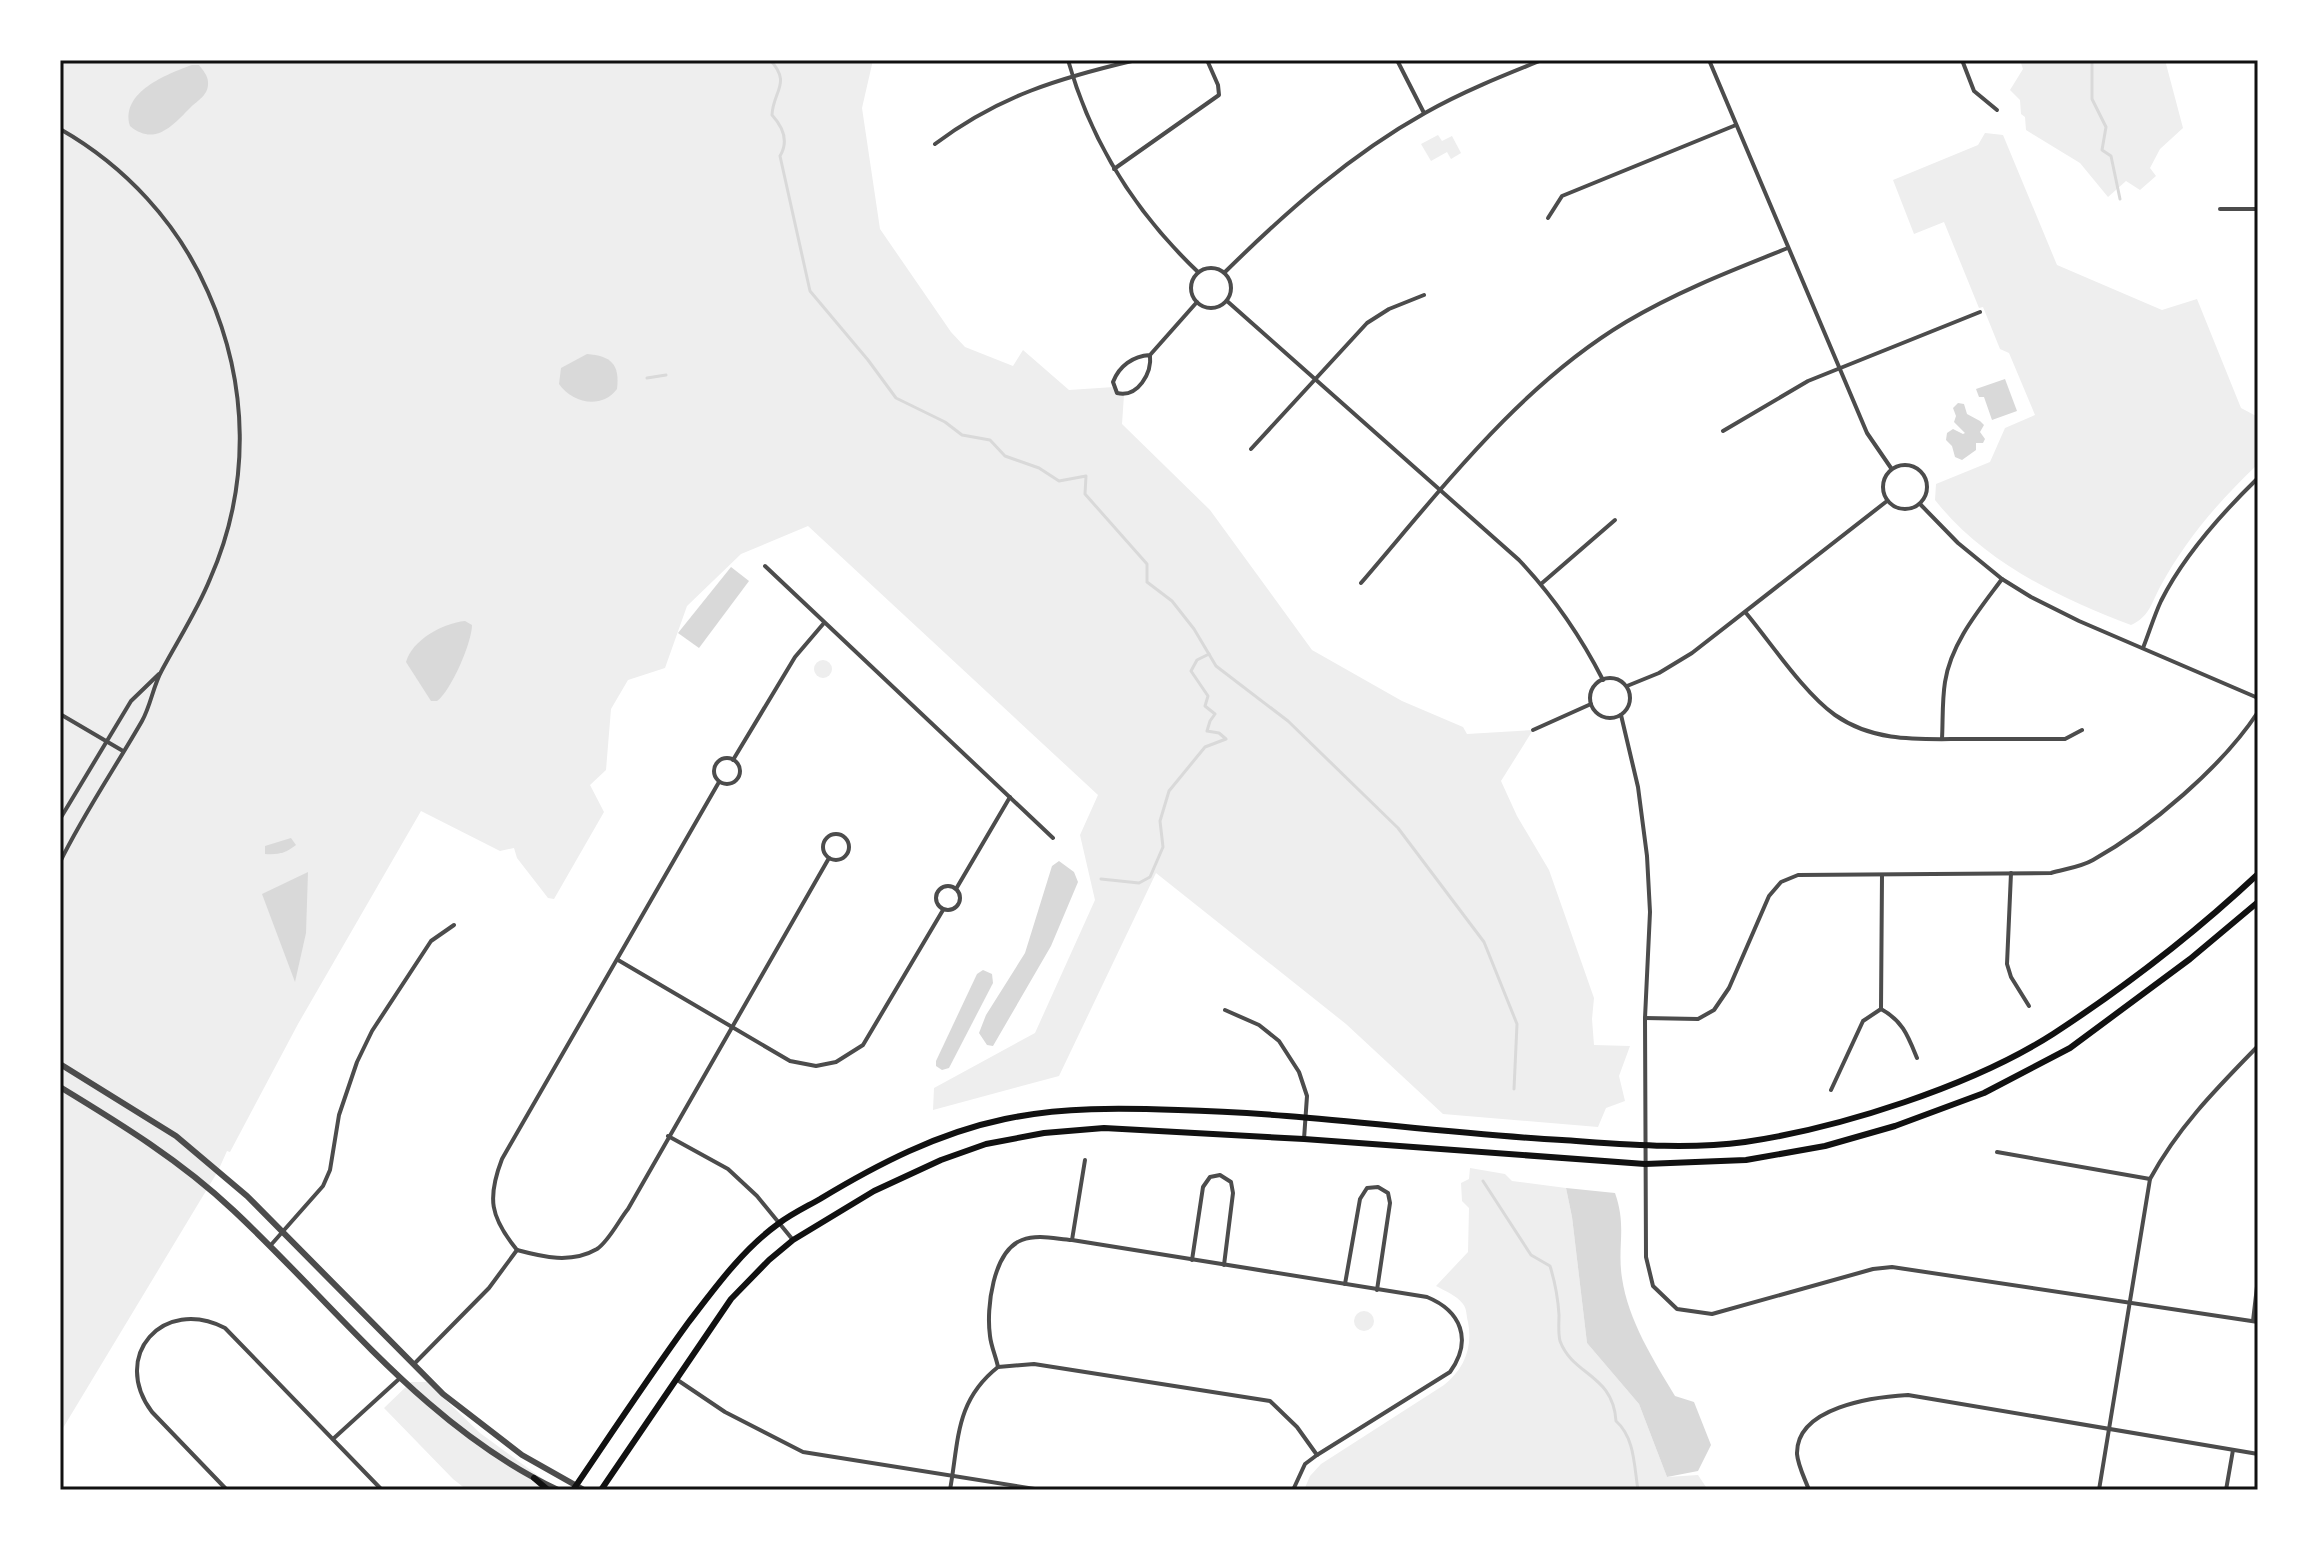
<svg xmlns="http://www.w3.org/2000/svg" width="2318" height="1550" viewBox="0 0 2318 1550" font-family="Poppins,sans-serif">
<rect width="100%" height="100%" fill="#fff"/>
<!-- green -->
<g fill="#eee">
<path d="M60,60H873L862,108L880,229L951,332L965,347L1013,366L1023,350L1069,390L1114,387L1117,393L1124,395L1122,424L1210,510L1312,650L1402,701L1463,727L1467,734L1533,730L1501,781L1517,816L1549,870L1594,998L1592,1019L1594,1045L1630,1046L1619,1076L1625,1101L1606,1108L1598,1127L1443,1114L1346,1024L1156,873L1059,1076L933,1110L934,1088L1035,1033L1095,900L1080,835L1098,795L808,526L741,554L687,606L665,668L628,680L611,709L606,770L590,785L604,812L554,899L548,898L517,858L514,848L500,851L421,811L298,1024L230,1152L227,1151L218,1171L60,1433Z"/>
<path d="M2020,60H2165L2183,128L2160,149L2150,168L2156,176L2140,190L2126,181L2108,197L2080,163L2026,130L2025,117L2021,114L2020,100L2010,90L2023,69Z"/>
<path d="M1985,133L2003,135L2057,265L2162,310L2197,299L2241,408L2258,417V464C2219,501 2186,539 2160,587C2151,604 2149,617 2131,625C2059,598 1984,562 1935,500L1936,484L1990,462L2005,428L2035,415L2009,353L2000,349L1983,307L1979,308L1944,222L1914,234L1893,180L1978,145Z"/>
<path d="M1438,135L1442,141L1452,136L1461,153L1451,159L1447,152L1431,161L1421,144Z"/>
<circle cx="823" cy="669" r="9"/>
<path d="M1470,1168L1505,1174L1512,1181L1566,1188L1572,1217L1587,1343L1639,1404L1667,1477L1698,1475L1708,1490H1304L1310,1476L1321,1464L1444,1385C1464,1369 1473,1348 1468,1322C1466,1315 1467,1309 1463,1304C1456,1295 1445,1291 1436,1286L1468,1252L1469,1208L1462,1201L1461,1183L1469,1179Z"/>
<circle cx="1364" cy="1321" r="10"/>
<path d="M411,1382H427L480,1433L551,1485L553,1490H467L453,1479L384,1408Z"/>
</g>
<!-- water -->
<g fill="#d9d9d9">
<path d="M192,65H199C203,70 208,76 208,82C209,95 198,100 190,108C173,125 155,147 130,126C120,92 167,74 192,65Z"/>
<path d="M587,354C611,356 620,364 617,389C602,409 573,404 559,384L561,368Z"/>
<path d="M2005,379L2017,411L1992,420L1984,397H1979L1976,389Z"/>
<path d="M1958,403L1964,404L1967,414L1980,421L1984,425L1980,432L1985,439L1983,443H1976V450L1962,460L1955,457L1952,446L1946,440L1947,433L1953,429L1963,434L1965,433L1954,422L1956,416L1953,408Z"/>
<path d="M731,567L749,581L699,648L678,633Z"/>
<path d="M465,621L472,625C472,642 451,691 437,701H431L406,662C412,640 443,623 465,621Z"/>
<path d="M291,838L296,845C286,853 278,855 265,854V846Z"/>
<path d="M1059,861L1074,872L1078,882L1051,946L993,1046L987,1045L979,1033L986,1015L1025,953L1052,866Z"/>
<path d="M308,872L306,933L295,982L262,894Z"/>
<path d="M983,970L992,974L993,983L949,1068L942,1070L936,1066V1061L977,974Z"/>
<path d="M1566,1188L1615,1193C1627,1227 1617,1246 1622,1278C1628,1320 1654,1361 1675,1396L1694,1402L1711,1445L1698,1471L1667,1477L1639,1404L1587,1343L1572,1217Z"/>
</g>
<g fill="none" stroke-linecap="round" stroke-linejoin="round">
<!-- stream -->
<g stroke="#d9d9d9" stroke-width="3">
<path d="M770,60C792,83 773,91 772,115C783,127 789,141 780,156L810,291L868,360L896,398L945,422L962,435L990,440L1005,456L1039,468L1059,481L1086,476L1085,494L1147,564V582L1172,601L1194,629L1216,666L1288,721L1398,828L1484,942L1517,1024L1514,1089"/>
<path d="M2092,60V99L2106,127L2102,150L2111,156L2120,199"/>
<path d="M647,378L666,375"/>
<path d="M1101,879L1139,883L1150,877L1163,847L1160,821L1169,791L1205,747L1226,739L1219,733L1207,731L1210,721L1215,714L1205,706L1208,696L1191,671L1197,660L1209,654"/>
<path d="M1483,1181L1531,1255L1550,1266C1555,1282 1558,1298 1559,1315C1559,1323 1558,1333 1560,1341C1573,1376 1613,1374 1616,1421C1635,1438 1634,1466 1638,1490"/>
</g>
<!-- minor -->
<g stroke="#4c4c4c" stroke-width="4">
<path d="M1068,60C1091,142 1136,213 1198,272"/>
<path d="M1397,60L1424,113"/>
<path d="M1709,60L1867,433L1891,468"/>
<path d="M1962,60L1974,91L1997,110"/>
<path d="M60,129C125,166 178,223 208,292C249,384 251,486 210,579C197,611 178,640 162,670C153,686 151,705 142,721C115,768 84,813 60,862"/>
<path d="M935,144C999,96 1059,78 1136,60"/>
<path d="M1114,169L1219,95L1218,85L1207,60"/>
<path d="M2220,209H2258"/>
<path d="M1548,218L1562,196L1736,125"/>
<circle cx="1211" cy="288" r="20"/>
<path d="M1225,272C1286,212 1350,155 1425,113C1462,92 1502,76 1542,60"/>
<path d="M1227,301L1519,560C1553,596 1580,635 1603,680"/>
<path d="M1150,355C1152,373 1138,398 1117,393L1113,382C1119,366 1133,356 1150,355L1197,302"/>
<path d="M1723,431L1808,381L1980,312"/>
<path d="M1251,449L1367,323L1389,309L1424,295"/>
<circle cx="1905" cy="487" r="22"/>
<path d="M1920,504L1958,543L2002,579L2031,597L2079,621L2258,698"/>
<path d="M765,566L1053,838"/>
<path d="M1361,583C1441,490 1519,386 1626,322C1678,291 1733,270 1788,248"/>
<path d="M1541,584L1615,520"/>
<path d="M1746,613C1771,643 1804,693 1835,715C1875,743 1920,739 1966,739C1999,739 2032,739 2065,739L2082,730"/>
<path d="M2143,648C2149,633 2154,616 2161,601C2184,555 2221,514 2258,478"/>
<circle cx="1610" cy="698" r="20"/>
<path d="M1627,686L1659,673L1692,653L1887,501"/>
<path d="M60,714L123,751"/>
<path d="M1621,715L1638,787L1647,856L1650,912L1645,1018L1646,1257L1653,1286L1677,1309L1712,1314L1873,1269L1892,1267L2258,1322"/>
<path d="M1533,730L1591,704"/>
<path d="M1942,739C1943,720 1942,701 1945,682C1951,643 1979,610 2002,579"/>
<circle cx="727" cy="771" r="13"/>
<path d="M733,760L795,657L824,623"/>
<path d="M60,819L131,701L159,674"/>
<circle cx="836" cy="847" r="13"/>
<path d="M2011,873L2007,964L2011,977L2029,1006"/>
<circle cx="948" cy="898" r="12"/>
<path d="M956,889L1010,797"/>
<path d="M618,960L790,1061L816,1066L836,1062L863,1045L943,910"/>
<path d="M1881,1009C1903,1021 1908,1036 1917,1058"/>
<path d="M1225,1010L1259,1025L1279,1041L1299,1072L1307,1096L1304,1139"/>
<path d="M1645,1018L1698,1019L1714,1010L1729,988L1769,896L1781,882L1798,875L2051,873C2065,869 2081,867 2093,860C2150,828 2222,767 2258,712"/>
<path d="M1831,1090L1863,1021L1881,1009L1882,875"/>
<path d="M668,1136L728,1169L757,1196L793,1240"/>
<path d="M1997,1152L2150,1179"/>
<path d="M1072,1240L1085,1160"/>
<path d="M270,1246L323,1186L330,1170L339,1115L357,1062L372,1031L431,941L454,925"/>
<path d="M517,1250C543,1257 571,1264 597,1249C609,1241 619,1220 628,1209L829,858"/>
<path d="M517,1250C490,1217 487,1198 502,1159L719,782"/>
<path d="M1192,1260L1203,1187L1210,1177L1220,1175L1231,1182L1233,1193L1224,1265"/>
<path d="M1345,1284L1360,1199L1367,1188L1378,1187L1388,1193L1390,1203L1377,1290"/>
<path d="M2253,1321L2258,1278"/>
<path d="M414,1364L489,1288L517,1250"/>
<path d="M998,1367C996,1357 991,1346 990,1336C986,1308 993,1251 1022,1240C1038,1234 1056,1239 1072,1240L1427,1297C1461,1311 1473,1340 1450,1372L1317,1455L1305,1464L1293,1490"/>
<path d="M676,1379L725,1412L803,1452L1041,1490"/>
<path d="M333,1439L399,1379"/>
<path d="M227,1490L152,1412C110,1356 163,1296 225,1328L382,1490"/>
<path d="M950,1490C959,1440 955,1401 998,1367L1034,1364L1270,1401L1297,1427L1317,1455"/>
<path d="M1809,1490C1805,1479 1798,1466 1797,1454C1796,1407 1873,1397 1908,1395L2258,1454"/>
<path d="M2099,1490L2150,1179C2178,1127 2217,1088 2258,1046"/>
<path d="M2226,1490L2233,1450"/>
</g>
<!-- tertiary -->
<g stroke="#4c4c4c" stroke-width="6">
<path d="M60,1064L176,1136L247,1196L443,1394L522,1455L584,1490"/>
<path d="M60,1087C121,1124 181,1161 233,1210C338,1308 425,1427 558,1490"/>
</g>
<!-- secondary -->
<g stroke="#111" stroke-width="6">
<path d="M534,1478L548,1490"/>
<path d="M573,1490C611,1434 648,1378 688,1323C715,1288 742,1250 778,1224C791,1214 806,1207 820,1199C878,1164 938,1133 1005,1119C1062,1107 1120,1108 1178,1110C1306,1113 1434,1133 1562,1140C1622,1144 1685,1150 1745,1142C1840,1128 1972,1086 2053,1034C2125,987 2195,933 2258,874"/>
<path d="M601,1490L731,1299L769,1260L793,1240L874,1191L941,1160L986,1144L1044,1133L1104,1128L1304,1139L1645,1164L1746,1160L1825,1146L1895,1126L1984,1093L2070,1048L2190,959L2258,902"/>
</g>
</g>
<!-- border -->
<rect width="2318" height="1550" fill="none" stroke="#ffffff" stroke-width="124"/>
<rect x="62" y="62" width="2194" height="1426" fill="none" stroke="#111" stroke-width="3"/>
</svg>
